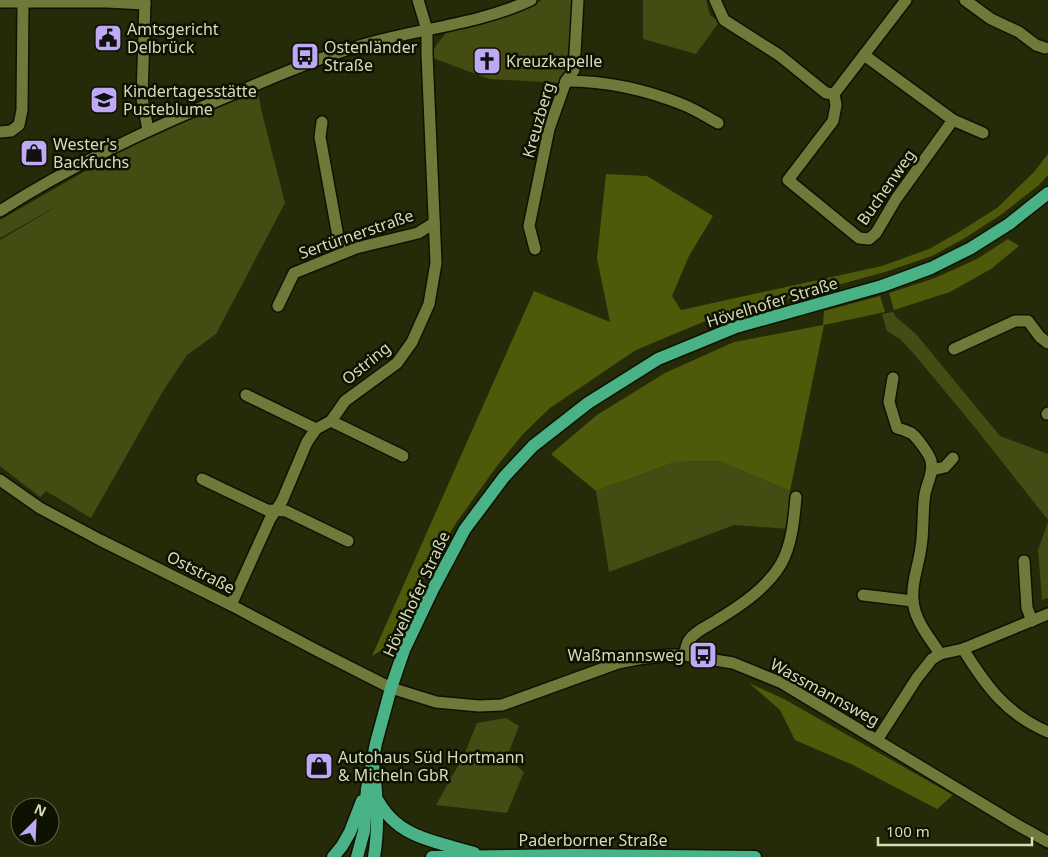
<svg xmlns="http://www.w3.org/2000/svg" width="1048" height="857" viewBox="0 0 1048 857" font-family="'Noto Sans',sans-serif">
<rect width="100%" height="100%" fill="#252a08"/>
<!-- green -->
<g fill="#444c13">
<path d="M542,0H574L573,59L561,83L489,79L430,57L437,44L447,32L517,12Z"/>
<path d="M643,0H706L710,15L719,22L696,54L643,39Z"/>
<path d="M258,90L261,109L285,203L216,334L187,355L163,391L91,518L46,491L40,497L0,466V240L66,201L0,238V220L141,139Z"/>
<path d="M893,312L896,317L916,334L1000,436L1048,454V520L977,430L914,354L900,339L887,331L882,314Z"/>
<path d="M719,461L790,491V529L734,525L609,572L596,491L675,462Z"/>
<path d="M1048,522V598L1042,600L1038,550Z"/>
<path d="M506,718L519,726L507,757L524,772L507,813L436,805L465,753L477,723Z"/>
</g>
<!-- forest -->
<g fill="#4f590a">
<path d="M1048,154V175L1039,185L1002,214L965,238L932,256L885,272L703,322L636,350L550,408L523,434L497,466L456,523L382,650L372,656L534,291L610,322L597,258L606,174L647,176L713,216L689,256L672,296L681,310L882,266L929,249L959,232L997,208L1034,172Z"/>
<path d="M1008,239L1019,246L991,269L950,292L894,310L889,293L935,278L977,259Z"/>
<path d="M880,296L885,312L824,325L790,491L719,461L675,462L596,491L551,454L597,415L665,373L734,342L823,325L824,311Z"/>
<path d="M749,683L784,699L953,795L937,809L853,765L795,740L780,710Z"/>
</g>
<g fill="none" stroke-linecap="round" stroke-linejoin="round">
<defs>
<g id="minor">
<path d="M145,0L142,98L148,130"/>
<path d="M715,0L724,20L779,55L826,93L834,94"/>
<path d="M906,0L834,94L836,105L833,121L788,180L859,238L869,239L876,233L896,199L953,120"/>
<path d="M965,0L991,19L1019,32L1036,45L1045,48"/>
<path d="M0,2H107L145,4"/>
<path d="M864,55L953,120L983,133"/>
<path d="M566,81C605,81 647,90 684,105C696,110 707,117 718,123"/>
<path d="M322,122L320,137L341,253"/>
<path d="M0,132L11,131L19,125L22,110L23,3"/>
<path d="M0,211C76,162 159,124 243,90C279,75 315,59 353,48C411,29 475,26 531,0"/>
<path d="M535,249L529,226L549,129L566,81L574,70L578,0"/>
<path d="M278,306L294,273L356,248L418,233L434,223"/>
<path d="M954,349L1015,321H1028L1040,337L1048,343"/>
<path d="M893,378L889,402L897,428C901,429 907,431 911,433C916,436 930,455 931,461C934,472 927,483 925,494C922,512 924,530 921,547C919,565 911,582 913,600C914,620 930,638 940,654"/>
<path d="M246,395L316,429"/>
<path d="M1047,414L1048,413"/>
<path d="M331,421L403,456"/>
<path d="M932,470L945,467L953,458"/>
<path d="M202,479L267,510L286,511L348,541"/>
<path d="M0,480L40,508L100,540L231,605L318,651L391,688L436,702L479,706L502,705L618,663L638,659L669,655H684L733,663L782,683L1014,823L1048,842"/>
<path d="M1024,561L1027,608L1032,621"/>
<path d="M863,595L913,601"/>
<path d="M231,605L270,519L282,501L307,442L316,429L331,421L345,401L397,363L412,342L429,304L436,263L427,54V30L418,0"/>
<path d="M963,649C986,686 1006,714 1048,732"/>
<path d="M684,655C686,650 686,644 689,640C695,631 708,626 717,620C740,606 767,588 781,564C792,544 794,520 796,497"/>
<path d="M877,740L917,678L932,659L940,654L963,649L1048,614"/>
</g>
<g id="major">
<path d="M378,801C382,808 388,816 395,822C415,840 449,845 474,853"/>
<path d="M333,857L342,846L350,832L362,801"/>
<path d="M357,857L364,831L367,789L376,743L391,688L404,650L433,589L465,529L504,477L533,446L588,403L658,359L736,327L882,286L931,268L971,248L1009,224L1048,193"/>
<path d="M374,857C379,828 377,799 374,769"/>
<path d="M432,857L574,855L755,857"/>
</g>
</defs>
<!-- minor casing -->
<use href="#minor" stroke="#0f1201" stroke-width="14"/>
<!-- major casing -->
<use href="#major" stroke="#0f1201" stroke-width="15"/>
<!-- minor -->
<use href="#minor" stroke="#6f7a3a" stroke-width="11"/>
<!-- major -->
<use href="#major" stroke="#49b287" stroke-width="12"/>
</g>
<!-- icons -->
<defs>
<symbol id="civic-square" viewBox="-11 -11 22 22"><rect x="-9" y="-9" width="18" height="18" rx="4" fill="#bfa9f4" stroke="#0e1200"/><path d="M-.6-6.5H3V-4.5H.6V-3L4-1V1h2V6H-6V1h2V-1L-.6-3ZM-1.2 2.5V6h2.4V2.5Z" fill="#111"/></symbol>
<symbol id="bus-square" viewBox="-11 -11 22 22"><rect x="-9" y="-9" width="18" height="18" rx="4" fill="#bfa9f4" stroke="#0e1200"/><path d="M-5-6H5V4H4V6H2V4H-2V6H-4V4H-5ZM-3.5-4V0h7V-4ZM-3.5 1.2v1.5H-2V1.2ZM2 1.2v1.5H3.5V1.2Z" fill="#111"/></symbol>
<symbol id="church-square" viewBox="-11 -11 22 22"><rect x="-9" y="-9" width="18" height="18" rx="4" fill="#bfa9f4" stroke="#0e1200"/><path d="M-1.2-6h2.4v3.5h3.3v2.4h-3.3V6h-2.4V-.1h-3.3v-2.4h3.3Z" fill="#111"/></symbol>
<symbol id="school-square" viewBox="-11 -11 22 22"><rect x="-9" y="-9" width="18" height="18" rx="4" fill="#bfa9f4" stroke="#0e1200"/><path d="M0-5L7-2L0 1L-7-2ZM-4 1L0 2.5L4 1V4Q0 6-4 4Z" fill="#111"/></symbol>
<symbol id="shop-square" viewBox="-11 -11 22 22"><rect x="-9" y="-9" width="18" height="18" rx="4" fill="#bfa9f4" stroke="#0e1200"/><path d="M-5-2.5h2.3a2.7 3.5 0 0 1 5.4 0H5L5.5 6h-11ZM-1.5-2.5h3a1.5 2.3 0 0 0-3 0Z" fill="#111"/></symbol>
</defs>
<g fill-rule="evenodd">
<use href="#civic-square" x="92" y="22" width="32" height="32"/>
<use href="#bus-square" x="289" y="40" width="32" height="32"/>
<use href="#church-square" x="471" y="45" width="32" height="32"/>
<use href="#school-square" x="88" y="84" width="32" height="32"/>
<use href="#shop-square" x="18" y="137" width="32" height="32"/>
<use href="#bus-square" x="687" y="639" width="32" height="32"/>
<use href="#shop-square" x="303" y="750" width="32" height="32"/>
</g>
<g text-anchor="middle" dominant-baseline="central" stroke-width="5" stroke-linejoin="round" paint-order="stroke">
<!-- poi labels -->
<g font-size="16" fill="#d5dcbb" stroke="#0e1200" text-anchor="start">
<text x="127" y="29">Amtsgericht<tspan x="127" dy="18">Delbrück</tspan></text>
<text x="324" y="47">Ostenländer<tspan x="324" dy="18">Straße</tspan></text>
<text x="506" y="61">Kreuzkapelle</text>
<text x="123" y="91">Kindertagesstätte<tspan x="123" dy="18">Pusteblume</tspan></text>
<text x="53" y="144">Wester's<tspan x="53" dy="18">Backfuchs</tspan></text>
<text x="684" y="655" text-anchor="end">Waßmannsweg</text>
<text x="338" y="757">Autohaus Süd Hortmann<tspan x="338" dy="18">&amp; Micheln GbR</tspan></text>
</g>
<!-- street labels -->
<g font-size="16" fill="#d5dcbb" stroke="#0e1200">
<text transform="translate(538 120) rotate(-74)">Kreuzberg</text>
<text transform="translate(886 187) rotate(-55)">Buchenweg</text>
<text transform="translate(356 234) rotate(-19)">Sertürnerstraße</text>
<text transform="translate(772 302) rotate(-17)">Hövelhofer Straße</text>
<text transform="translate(366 363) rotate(-39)">Ostring</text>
<text transform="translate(201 572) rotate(27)">Oststraße</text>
<text transform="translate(416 594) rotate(-65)">Hövelhofer Straße</text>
<text transform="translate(825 692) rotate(29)">Wassmannsweg</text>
<text x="593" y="840">Paderborner Straße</text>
</g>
</g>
<!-- north arrow -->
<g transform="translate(35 822) rotate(24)"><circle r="24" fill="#0e1200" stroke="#5e634b"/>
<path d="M0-4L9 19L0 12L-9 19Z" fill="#bfa9f4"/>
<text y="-8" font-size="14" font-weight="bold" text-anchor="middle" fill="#d5dcbb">N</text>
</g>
<!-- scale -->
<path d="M878 837v8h154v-8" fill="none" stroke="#d5dcbb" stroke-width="2.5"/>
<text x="886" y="837" font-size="15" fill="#d5dcbb" stroke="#0e1200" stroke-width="4" paint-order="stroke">100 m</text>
</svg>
